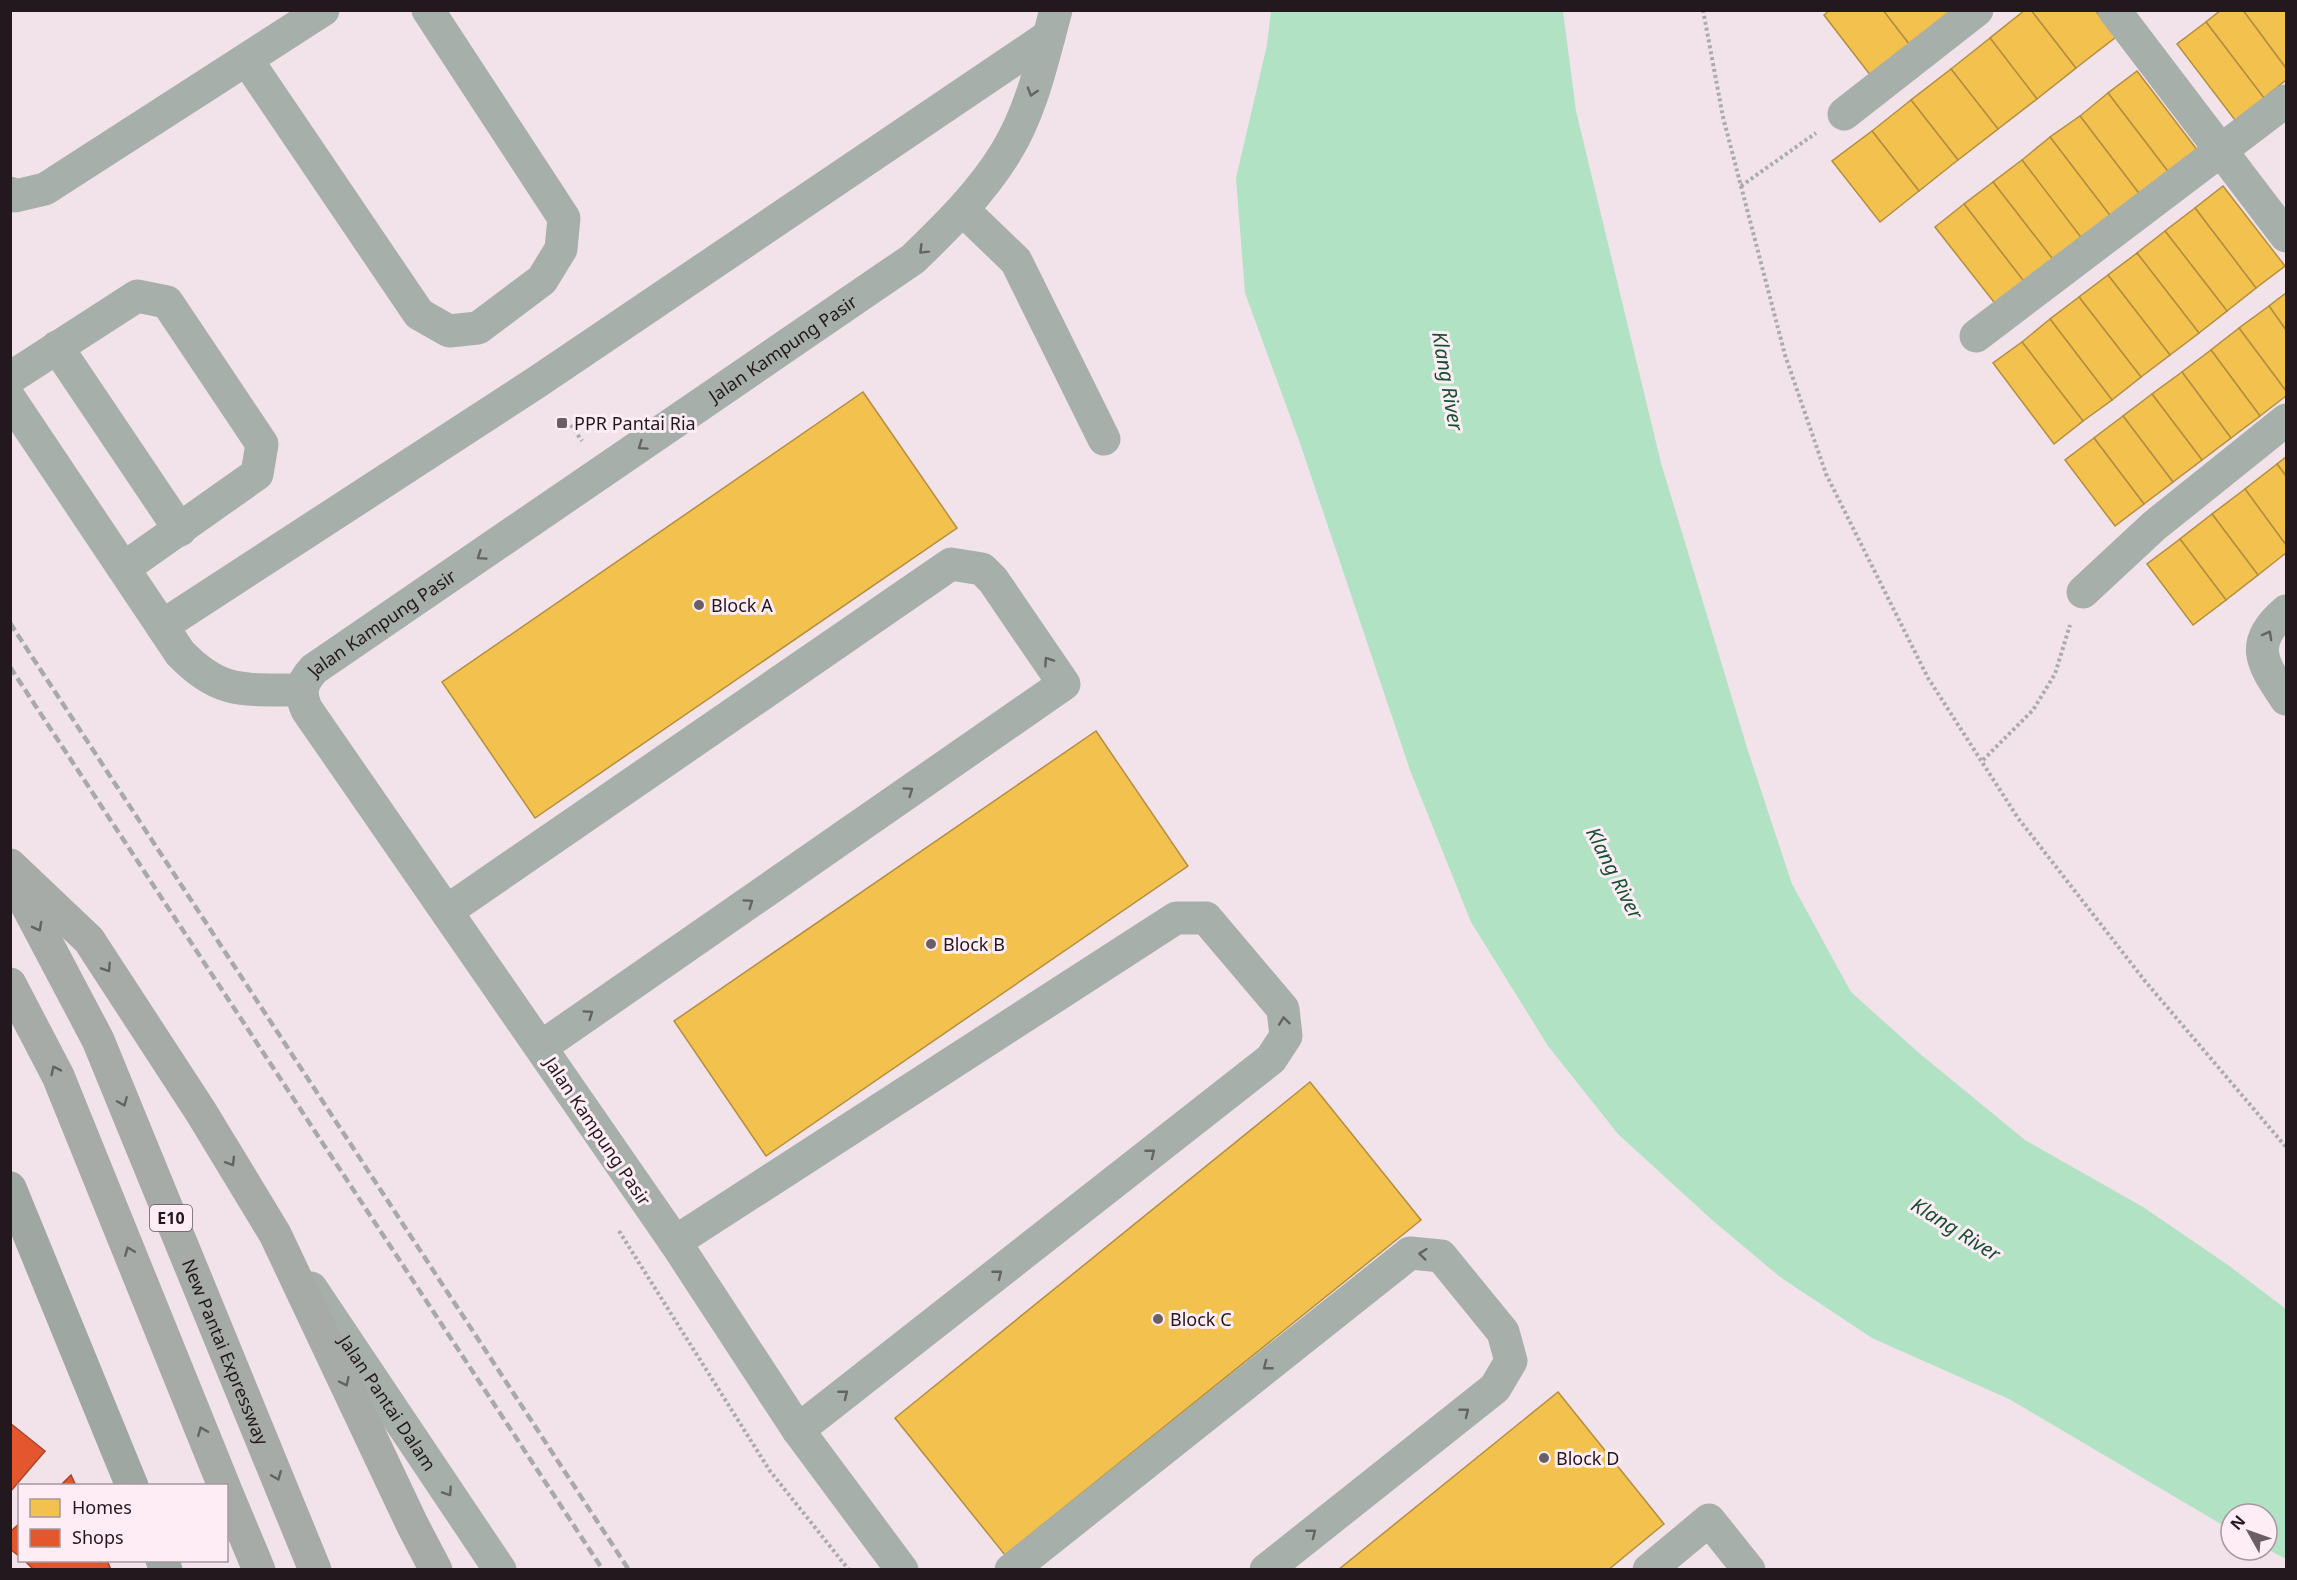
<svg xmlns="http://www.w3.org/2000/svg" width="2297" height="1580" viewBox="0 0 2297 1580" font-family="'Noto Sans',sans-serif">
<rect width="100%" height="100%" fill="#f2e3ea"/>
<!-- water -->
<path fill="#b1e2c4" d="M1271,11H1563L1576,111L1661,463L1748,751L1792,884L1851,992L1919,1053L2025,1140L2143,1207L2228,1265L2286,1309V1559L2267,1549V1514H2231V1530L2009,1399L1872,1338L1780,1277L1711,1219L1618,1134L1548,1046L1471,922L1410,770L1301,446L1245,293L1236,178L1267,45Z"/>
<!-- homes -->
<g fill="#f2c14e" stroke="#b48e3f" stroke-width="1.5">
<path d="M1830,10H1883L1910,45L1871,76L1824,15Z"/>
<path d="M1883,10H1947L1950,14L1910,45Z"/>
<path d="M2025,10H2031L2076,68L2037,99L1990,38Z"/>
<path d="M2031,10H2095L2116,37L2076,68Z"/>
<path d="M2221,10H2243L2286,68V80L2264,98L2206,22Z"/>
<path d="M2243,10H2286V68Z"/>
<path d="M2206,22L2264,98L2235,120L2177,44Z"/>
<path d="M1990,38L2037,99L1998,129L1951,69Z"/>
<path d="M1951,69L1998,129L1958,160L1911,100Z"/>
<path d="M2137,71L2198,151L2170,174L2108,93Z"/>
<path d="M2108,93L2170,174L2141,196L2080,116Z"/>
<path d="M1911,100L1958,160L1919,191L1872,131Z"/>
<path d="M2080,116L2141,196L2112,218L2050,137Z"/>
<path d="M1872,131L1919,191L1880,222L1832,161Z"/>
<path d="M2050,137L2112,218L2083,240L2022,160Z"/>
<path d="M2022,160L2083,240L2055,262L1993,182Z"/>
<path d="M1993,182L2055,262L2026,284L1964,204Z"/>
<path d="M2223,186L2285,266L2256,288L2195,208Z"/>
<path d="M1964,204L2026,284L1997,306L1935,227Z"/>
<path d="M2195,208L2256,288L2227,311L2165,231Z"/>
<path d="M2165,231L2227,311L2199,333L2137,253Z"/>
<path d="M2137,253L2199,333L2170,355L2108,275Z"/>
<path d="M2108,275L2170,355L2141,377L2079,297Z"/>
<path d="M2286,293V330L2269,306Z"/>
<path d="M2079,297L2141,377L2112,400L2050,319Z"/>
<path d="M2269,306L2286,330V391L2239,328Z"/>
<path d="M2050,319L2112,400L2083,421L2022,342Z"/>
<path d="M2239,328L2286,391V396L2260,416L2211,350Z"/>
<path d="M2022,342L2083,421L2054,444L1993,363Z"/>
<path d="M2211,350L2260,416L2231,438L2182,372Z"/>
<path d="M2182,372L2231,438L2202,460L2152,394Z"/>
<path d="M863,392L957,528L535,818L442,682Z"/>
<path d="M2152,394L2202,460L2173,482L2123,416Z"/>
<path d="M2123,416L2173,482L2144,504L2094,438Z"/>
<path d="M2094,438L2144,504L2115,526L2065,460Z"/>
<path d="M2286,457V476L2277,464Z"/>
<path d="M2277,464L2286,476V545L2245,489Z"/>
<path d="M2245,489L2286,545V553L2258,575L2212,514Z"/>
<path d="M2212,514L2258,575L2226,600L2180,539Z"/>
<path d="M2180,539L2226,600L2193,625L2147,564Z"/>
<path d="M1096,731L1188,866L766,1156L674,1021Z"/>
<path d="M1310,1082L1421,1220L1005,1555L895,1418Z"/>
<path d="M1558,1392L1664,1524L1608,1570H1338Z"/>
</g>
<!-- shops -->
<g fill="#e4572e" stroke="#aa4429" stroke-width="1.5">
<path d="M10,1423L45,1451L10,1492Z"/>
<path d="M71,1475L76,1486H60Z"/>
<path d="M20,1523V1557L10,1549V1532Z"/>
<path d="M24,1560H107L111,1570H34Z"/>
</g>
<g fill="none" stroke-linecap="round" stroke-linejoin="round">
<!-- path -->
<g stroke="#aaaca9" stroke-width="4" stroke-dasharray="3 3" stroke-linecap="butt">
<path d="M1703,10L1723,117L1785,355L1826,474L1928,678L2018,818L2145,981L2286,1147"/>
<path d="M1741,186L1816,133"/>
<path d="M571,425L582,441"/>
<path d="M1983,760L2033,710L2055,674L2070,625"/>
<path d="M619,1231L770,1471L849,1570"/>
</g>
<!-- minor -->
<g stroke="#a6afa9" stroke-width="33">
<path d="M2114,10L2286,236"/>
<path d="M247,60L419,314L449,331L478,328L542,280L561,249L564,218L428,10"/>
<path d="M1844,114L1977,10"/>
<path d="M10,193L15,196L45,189L323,10"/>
<path d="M963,210L1016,261L1104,439"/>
<path d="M1976,336L2286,101"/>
<path d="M57,347L180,530"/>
<path d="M10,378L137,296L167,302L262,444L257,474L124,568"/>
<path d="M10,399L180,653C221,696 246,689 301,690"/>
<path d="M2083,592L2154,526L2286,420"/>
<path d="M2286,611C2247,644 2263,664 2286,699"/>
<path d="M162,626L537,382L1049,36"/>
<path d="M447,911L951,564L982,569L993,580L1064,684L541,1047"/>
<path d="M675,1242L1176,918H1206L1283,1009L1286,1036L1271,1059L798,1430"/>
<path id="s1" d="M311,1288L500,1570"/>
<path id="s2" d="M902,1570L798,1430L675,1242L307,710C299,693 301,683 314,669L913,259C947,226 981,193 1006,152C1032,110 1043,58 1056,10"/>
<path d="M1011,1570L1410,1253L1441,1256L1503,1332L1511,1361L1495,1388L1266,1570"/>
<path d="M1649,1570L1709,1520L1749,1570"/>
</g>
<!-- major -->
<g stroke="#9ea7a1" stroke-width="33">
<path d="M10,1188L132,1486"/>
<path d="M162,1560L166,1570"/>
</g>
<!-- highway -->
<g stroke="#a6aba8" stroke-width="33">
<path d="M10,865L89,940L201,1112L275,1234L412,1524L436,1570"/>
<path id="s3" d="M13,879L98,1040L315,1570"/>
<path d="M10,984L58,1076L224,1486"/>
<path d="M226,1491L259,1570"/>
</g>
<!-- rail -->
<g stroke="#a8aaa9" stroke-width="4.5" stroke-dasharray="9 4.5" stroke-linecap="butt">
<path d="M10,623L629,1570"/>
<path d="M10,667L603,1570"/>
</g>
</g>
<!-- one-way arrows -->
<defs><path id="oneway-chevron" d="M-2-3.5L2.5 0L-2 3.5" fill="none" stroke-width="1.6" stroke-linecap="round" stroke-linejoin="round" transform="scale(1.5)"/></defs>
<g stroke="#646463">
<use href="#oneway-chevron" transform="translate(1032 92) rotate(107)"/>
<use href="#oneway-chevron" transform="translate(923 250) rotate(135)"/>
<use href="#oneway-chevron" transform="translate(642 446) rotate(145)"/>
<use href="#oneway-chevron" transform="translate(481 556) rotate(146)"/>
<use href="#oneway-chevron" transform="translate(2268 635) rotate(-61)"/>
<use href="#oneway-chevron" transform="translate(1048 661) rotate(-124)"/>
<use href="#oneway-chevron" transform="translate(909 791) rotate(-35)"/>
<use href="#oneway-chevron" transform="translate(749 903) rotate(-35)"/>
<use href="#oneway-chevron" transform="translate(589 1014) rotate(-35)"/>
<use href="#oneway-chevron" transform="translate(1284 1021) rotate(-97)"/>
<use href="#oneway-chevron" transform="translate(1151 1153) rotate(-38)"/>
<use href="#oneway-chevron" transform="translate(1423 1254) rotate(-174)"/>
<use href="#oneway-chevron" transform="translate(998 1274) rotate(-38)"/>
<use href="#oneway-chevron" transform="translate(1267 1366) rotate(142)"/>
<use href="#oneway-chevron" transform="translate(844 1394) rotate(-38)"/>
<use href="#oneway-chevron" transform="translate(1465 1412) rotate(-38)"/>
<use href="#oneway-chevron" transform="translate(448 1492) rotate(56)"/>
<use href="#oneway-chevron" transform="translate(1312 1533) rotate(-38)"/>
</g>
<g stroke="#646262">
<use href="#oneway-chevron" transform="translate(38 927) rotate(62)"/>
<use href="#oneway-chevron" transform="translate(107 968) rotate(57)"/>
<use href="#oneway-chevron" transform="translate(55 1070) rotate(-116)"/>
<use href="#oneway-chevron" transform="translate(123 1102) rotate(68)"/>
<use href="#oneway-chevron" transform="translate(231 1162) rotate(59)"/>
<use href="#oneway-chevron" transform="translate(129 1251) rotate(-112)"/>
<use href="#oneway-chevron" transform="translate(345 1382) rotate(65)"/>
<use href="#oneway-chevron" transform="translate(202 1431) rotate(-112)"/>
<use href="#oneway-chevron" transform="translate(277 1476) rotate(68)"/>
</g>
<!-- markers -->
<g fill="#6b5f65" stroke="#feedf5" stroke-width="2">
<rect x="556" y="417" width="12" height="12" rx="3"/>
<circle cx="699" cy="605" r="6"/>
<circle cx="931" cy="944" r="6"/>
<circle cx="1158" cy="1319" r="6"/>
<circle cx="1544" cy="1458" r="6"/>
</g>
<g text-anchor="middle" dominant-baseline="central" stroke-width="6" stroke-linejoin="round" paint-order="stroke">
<!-- shield labels -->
<rect fill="#feedf5" stroke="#64585e" stroke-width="1.5" x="150" y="1205" width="42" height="26" rx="4.5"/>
<g font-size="16" font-weight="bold" fill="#22181d">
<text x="171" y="1218">E10</text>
</g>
<!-- street labels -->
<g font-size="18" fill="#22181d" stroke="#feedf5">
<text stroke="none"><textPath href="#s2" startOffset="1659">Jalan Kampung Pasir</textPath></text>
<text stroke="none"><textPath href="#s2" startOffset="1173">Jalan Kampung Pasir</textPath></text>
<text transform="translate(598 1131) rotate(56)">Jalan Kampung Pasir</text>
<text stroke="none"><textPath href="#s3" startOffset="519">New Pantai Expressway</textPath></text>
<text stroke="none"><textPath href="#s1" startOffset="138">Jalan Pantai Dalam</textPath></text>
</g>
<!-- poi labels -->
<g font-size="18" fill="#22181d" stroke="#feedf5" text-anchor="start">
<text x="574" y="423">PPR Pantai Ria</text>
<text x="711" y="605">Block A</text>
<text x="943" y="944">Block B</text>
<text x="1170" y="1319">Block C</text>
<text x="1556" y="1458">Block D</text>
</g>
<!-- water labels -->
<g font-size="20" font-style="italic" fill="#165032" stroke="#feedf5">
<text transform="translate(1448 381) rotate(80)">Klang River</text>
<text transform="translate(1615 873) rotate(63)">Klang River</text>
<text transform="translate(1956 1229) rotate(32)">Klang River</text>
</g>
</g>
<!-- border -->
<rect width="2297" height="1580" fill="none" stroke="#22181d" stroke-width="24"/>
<!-- legend -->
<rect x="18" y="1484" width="210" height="78" fill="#feedf5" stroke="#a6989f" stroke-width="1.5"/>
<rect x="30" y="1499" width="30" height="18" fill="#f2c14e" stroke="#a6989f" stroke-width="1.5"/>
<text x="72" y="1514" font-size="18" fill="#22181d">Homes</text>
<rect x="30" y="1529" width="30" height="18" fill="#e4572e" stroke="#a6989f" stroke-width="1.5"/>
<text x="72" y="1544" font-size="18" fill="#22181d">Shops</text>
<!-- north arrow -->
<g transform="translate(2249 1532) rotate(310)"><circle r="28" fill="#feedf5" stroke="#a6989f" stroke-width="1.5"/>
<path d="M0-4.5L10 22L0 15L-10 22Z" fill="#6b5f65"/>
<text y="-9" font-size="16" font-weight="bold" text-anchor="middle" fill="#22181d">N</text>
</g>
</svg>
